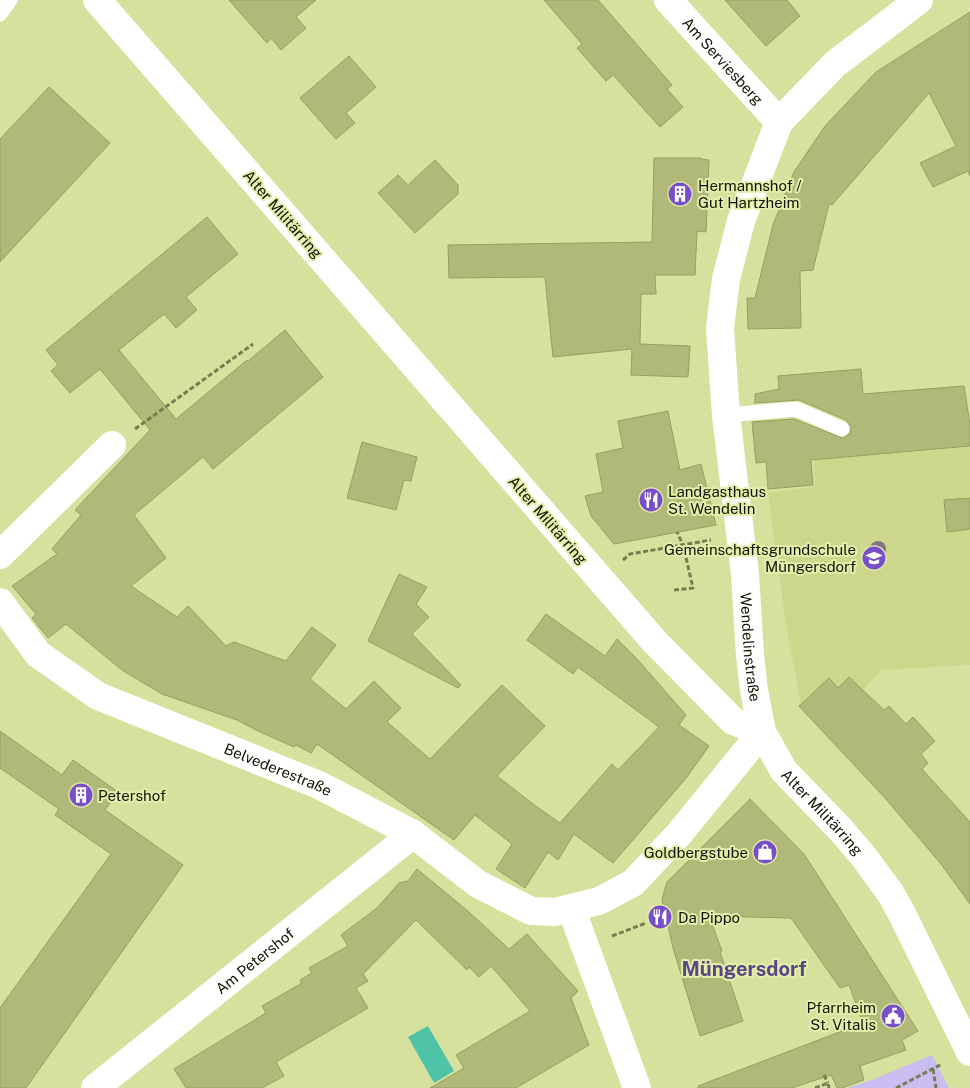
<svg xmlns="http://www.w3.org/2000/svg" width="970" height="1088" viewBox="0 0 970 1088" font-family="'Public Sans',sans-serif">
<rect width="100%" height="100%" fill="#d7e19e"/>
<!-- built -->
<path fill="#cdd78c" d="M970,447V665L882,670L863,690L820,729L799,707L801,705L786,624L768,493L815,486L814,460Z"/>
<!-- green -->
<path fill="#c9bdf1" d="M932,1055L949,1088H847L872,1080Z"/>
<!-- water -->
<path fill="#4ec3a8" d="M428,1026L454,1071L434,1083L408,1037Z"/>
<!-- building -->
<g fill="#b0b977" stroke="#969f5e">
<path d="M229,0H316L296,17L306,28L281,50L271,38L267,43Z"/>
<path d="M544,0H598L672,85L667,89L683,107L660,127L613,75L606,81L577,48L582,44Z"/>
<path d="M725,0H787L800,16L766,46Z"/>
<path d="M970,12V176L968,171L933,187L920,163L956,146L929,93L832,205L829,204L813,270L800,271L801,328L748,329L747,298H755L773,225L794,172L825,126L876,72Z"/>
<path d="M349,56L376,87L346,113L355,123L336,139L300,98Z"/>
<path d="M49,87L110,143L0,262V139Z"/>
<path d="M654,158H701V159L709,160L706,232L697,231L695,275H655L656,294H641L640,344L690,346L688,377L631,375L632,349L553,357L545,277L449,278L448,245L652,242Z"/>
<path d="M435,160L458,185V194L415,233L378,193L398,175L408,185Z"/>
<path d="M207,217L238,254L186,297L197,310L176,328L164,314L119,350L176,419L247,360L248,361L285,330L323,377L213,469L203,457L134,515L166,558L131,586L177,617L188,606L226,646L234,642L286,661L312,627L336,645L310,679L346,709L374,681L401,708L387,722L430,759L502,685L545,726L497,776L537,807L560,823L612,764L618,770L659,727L578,667L573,674L527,640L546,614L605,656L617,639L637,659L686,715L679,725L709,746L687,777L613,863L574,834L558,860L548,852L525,888L496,869L512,844L475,815L454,840L317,744L311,753L296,745L294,747L258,731L237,720L162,694L122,670L66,624L48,638L32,618L36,614L12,586L57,554L52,549L81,515L75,510L150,430L100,369L70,393L51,371L58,365L46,350Z"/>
<path d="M861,369L863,394L964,386L970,425V446L811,460L813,485L768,489L766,462L756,463L752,422L794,419L843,438L850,433L851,427L846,420L799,400L755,403V394L779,389L778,376Z"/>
<path d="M668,411L680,470L701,464L716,525L614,544L591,516L585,496L603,492L596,454L623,448L618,421Z"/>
<path d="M362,442L417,457L411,481L404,480L396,510L347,498Z"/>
<path d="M970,498V529L947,532L944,500Z"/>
<path d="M399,574L427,587L416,604L429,617L412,634L461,685L458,688L368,641Z"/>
<path d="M849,677L884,710L889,706L906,724L913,717L935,741L921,754L928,763L922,769L970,822V904L941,864L885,798L799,706L829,678L838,688Z"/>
<path d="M0,731L62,775L73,760L118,792L105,810L183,865L26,1088H0V1008L111,854L55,815L59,809L0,768Z"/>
<path d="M750,799L804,854L918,1031L902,1040L906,1050L860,1066L864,1080L842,1088H837L831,1075L792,1088H698V1086L863,1023L849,985L840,988L791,918L709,916L722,951L720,952L743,1021L700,1036L673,948L662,899L667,882Z"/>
<path d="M417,869L469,912L509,949L527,934L578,991L571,998L589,1045L516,1088H430L464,1068L456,1055L530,1011L491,966L479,977L469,967L467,970L416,920L363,974L368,981L356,988L368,1008L276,1062L284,1076L262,1088H186L174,1069L266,1013L262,1006L302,983L300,980L312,973L309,968L348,946L341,935L377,908L399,883L408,881Z"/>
</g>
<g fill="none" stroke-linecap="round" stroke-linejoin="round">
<!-- path -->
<g stroke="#777d51" stroke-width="3" stroke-dasharray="5 2.5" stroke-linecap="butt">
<path d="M135,429L253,344"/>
<path d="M623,560L630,554L711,540"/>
<path d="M674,590L693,588L683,545L677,532"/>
<path d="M612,936L646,923"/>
<path d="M933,1069L936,1088"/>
<path d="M824,1075L828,1083"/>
<path d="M815,1088L828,1083L829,1088"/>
<path d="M896,1088L942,1064"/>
</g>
<!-- lane -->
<g stroke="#fff" stroke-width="15">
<path d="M0,14L10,0"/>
<path d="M726,415L796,409L842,429"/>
</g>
<!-- street -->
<g stroke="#fff" stroke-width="28">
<path id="s1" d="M668,0L779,122"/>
<path d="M0,555L112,445"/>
<path id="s2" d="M0,602L38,654L98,696L319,785L413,834L478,884L531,911L555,912L599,901L633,883L679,834L762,732L733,721L655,642L97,0"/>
<path d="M571,908L637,1088"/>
<path id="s3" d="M95,1088L413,834"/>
</g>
<!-- secondary -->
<path stroke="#fff" stroke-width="28" id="s4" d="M919,0L835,64L779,122L741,221L726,279L720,328L726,415L745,574L750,655L754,690L762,732L784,771L841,830L864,857L891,894L902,914L970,1052"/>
</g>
<!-- trees -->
<circle fill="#827386" cx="878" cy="549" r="8"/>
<!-- icons -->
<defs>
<symbol id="building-disc" viewBox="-11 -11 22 22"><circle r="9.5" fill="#784fc8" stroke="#e4eeab"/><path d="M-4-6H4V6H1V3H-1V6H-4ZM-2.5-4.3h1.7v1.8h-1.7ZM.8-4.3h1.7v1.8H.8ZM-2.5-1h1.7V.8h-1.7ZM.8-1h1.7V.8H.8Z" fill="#fff"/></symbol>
<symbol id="restaurant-disc" viewBox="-11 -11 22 22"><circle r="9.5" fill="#784fc8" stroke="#e4eeab"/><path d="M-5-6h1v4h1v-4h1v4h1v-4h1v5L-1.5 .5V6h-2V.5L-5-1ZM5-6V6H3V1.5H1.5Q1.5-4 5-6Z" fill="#fff"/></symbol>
<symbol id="school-disc" viewBox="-11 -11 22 22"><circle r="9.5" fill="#784fc8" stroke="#e4eeab"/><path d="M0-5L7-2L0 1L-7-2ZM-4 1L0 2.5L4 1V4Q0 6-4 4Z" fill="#fff"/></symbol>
<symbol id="shop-disc" viewBox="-11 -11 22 22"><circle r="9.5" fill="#784fc8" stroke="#e4eeab"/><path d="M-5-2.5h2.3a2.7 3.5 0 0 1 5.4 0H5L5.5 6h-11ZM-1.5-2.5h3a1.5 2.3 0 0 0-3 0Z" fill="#fff"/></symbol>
<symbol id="civic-disc" viewBox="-11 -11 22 22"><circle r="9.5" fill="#784fc8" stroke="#e4eeab"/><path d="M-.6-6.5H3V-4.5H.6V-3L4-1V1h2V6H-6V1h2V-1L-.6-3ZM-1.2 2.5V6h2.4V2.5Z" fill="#fff"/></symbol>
</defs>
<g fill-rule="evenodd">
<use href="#building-disc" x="666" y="180" width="28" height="28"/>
<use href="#restaurant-disc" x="637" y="486" width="28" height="28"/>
<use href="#school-disc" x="860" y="544" width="28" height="28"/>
<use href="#building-disc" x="67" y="781" width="28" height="28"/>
<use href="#shop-disc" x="751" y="838" width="28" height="28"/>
<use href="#restaurant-disc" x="646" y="903" width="28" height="28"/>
<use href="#civic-disc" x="879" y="1002" width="28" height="28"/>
</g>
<g text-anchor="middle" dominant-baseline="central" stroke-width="4" stroke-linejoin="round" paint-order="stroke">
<!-- street labels -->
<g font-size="15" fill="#111300" stroke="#e4eeab">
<text stroke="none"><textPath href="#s1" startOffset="82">Am Serviesberg</textPath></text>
<text transform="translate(283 214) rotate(49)">Alter Militärring</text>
<text transform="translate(548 520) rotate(49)">Alter Militärring</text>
<text stroke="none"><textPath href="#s4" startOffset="722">Wendelinstraße</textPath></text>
<text stroke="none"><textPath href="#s2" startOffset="332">Belvederestraße</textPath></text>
<text stroke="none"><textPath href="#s4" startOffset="909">Alter Militärring</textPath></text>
<text stroke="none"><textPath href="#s3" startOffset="204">Am Petershof</textPath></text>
</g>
<!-- poi labels -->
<g font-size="15" fill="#111300" stroke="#e4eeab" text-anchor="start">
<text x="698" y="185">Hermannshof /<tspan x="698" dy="17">Gut Hartzheim</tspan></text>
<text x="668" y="491">Landgasthaus<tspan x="668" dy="17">St. Wendelin</tspan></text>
<text x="856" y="549" text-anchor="end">Gemeinschaftsgrundschule<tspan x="856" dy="17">Müngersdorf</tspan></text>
<text x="98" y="795">Petershof</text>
<text x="748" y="852" text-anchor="end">Goldbergstube</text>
<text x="678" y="917">Da Pippo</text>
<text x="876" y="1007" text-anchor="end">Pfarrheim<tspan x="876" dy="17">St. Vitalis</tspan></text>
</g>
<!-- district labels -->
<g font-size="20" font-weight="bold" fill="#594785" stroke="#e4eeab">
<text x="744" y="969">Müngersdorf</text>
</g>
</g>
</svg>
